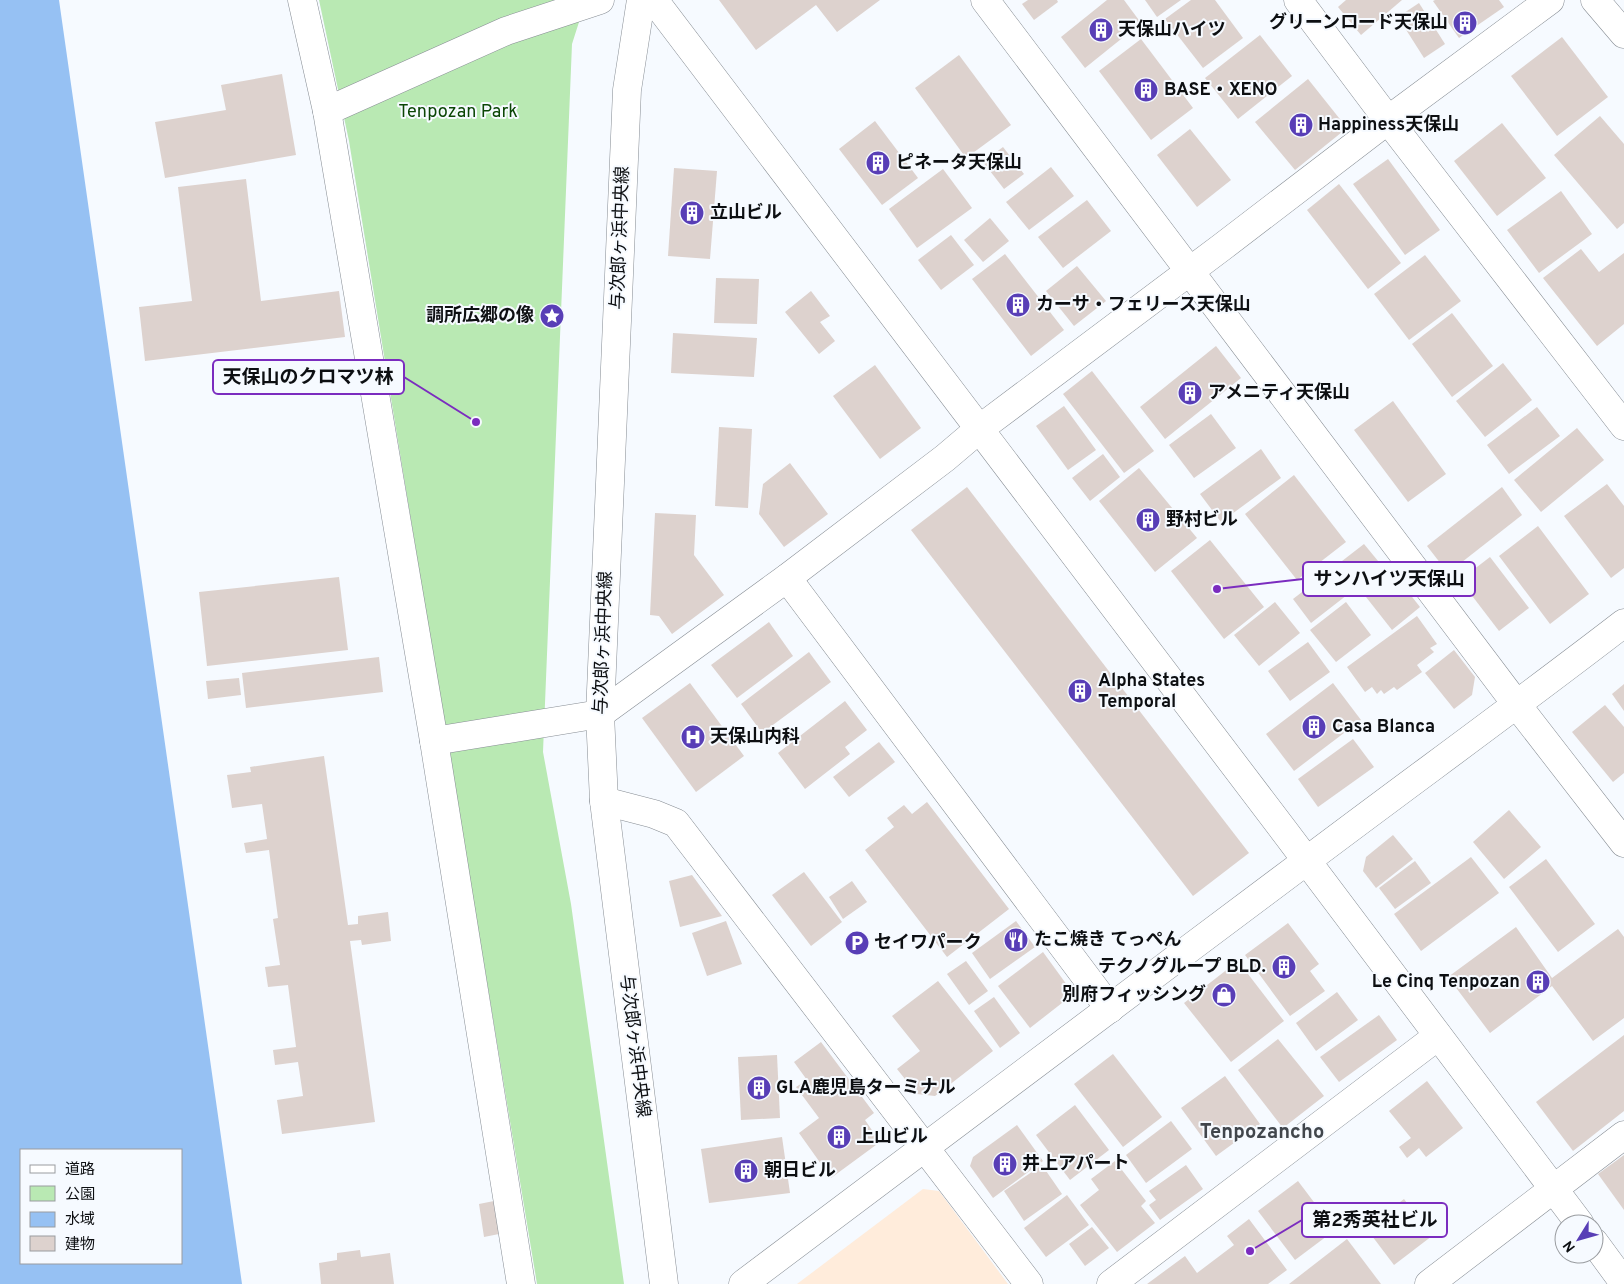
<svg xmlns="http://www.w3.org/2000/svg" width="1624" height="1284" viewBox="0 0 1624 1284" font-family="Overpass,'Noto Sans JP',sans-serif">
<rect width="100%" height="100%" fill="#f6faff"/>
<!-- commercial -->
<path fill="#ffecdb" d="M923,1189L939,1191L1008,1284H797Z"/>
<!-- green -->
<path fill="#b9e9b3" d="M319,0H586L572,44L543,752L571,904L624,1284H537L449,753L349,141Z"/>
<!-- water -->
<path fill="#96c1f3" fill-rule="evenodd" d="M0,0H59L242,1284H0ZM21,1150H181V1263H21Z"/>
<!-- building -->
<g fill="#ddd2ce">
<path d="M719,0H880L837,32L816,5L756,50Z"/>
<path d="M1028,0H1057L1058,2L1034,20L1022,4Z"/>
<path d="M1107,0H1124L1141,23L1085,68L1061,37Z"/>
<path d="M1145,0H1181L1157,17Z"/>
<path d="M1191,0H1215L1243,38L1203,68L1165,19Z"/>
<path d="M1346,0H1402L1361,35L1338,7Z"/>
<path d="M1435,0H1499L1504,7L1459,38L1433,1Z"/>
<path d="M1419,3L1445,44L1424,58L1398,17Z"/>
<path d="M1260,35L1292,76L1238,119L1205,78Z"/>
<path d="M1562,37L1608,97L1557,136L1511,76Z"/>
<path d="M1141,39L1193,108L1151,140L1099,71Z"/>
<path d="M959,55L1011,125L966,158L915,88Z"/>
<path d="M282,74L296,155L165,178L155,122L226,110L221,85Z"/>
<path d="M1308,79L1347,128L1295,170L1255,122Z"/>
<path d="M1600,116L1624,144V223L1617,229L1554,155Z"/>
<path d="M875,121L918,178L882,205L839,149Z"/>
<path d="M1502,123L1546,178L1497,216L1454,161Z"/>
<path d="M1190,129L1231,180L1197,207L1157,155Z"/>
<path d="M1003,147L1024,174L1004,189L983,162Z"/>
<path d="M1388,159L1440,230L1405,255L1353,184Z"/>
<path d="M1051,167L1074,196L1029,230L1006,202Z"/>
<path d="M674,168L717,171L710,259L668,256Z"/>
<path d="M943,169L972,208L917,248L889,209Z"/>
<path d="M246,179L261,301L339,291L345,337L145,361L139,307L192,301L178,187Z"/>
<path d="M1339,184L1401,263L1368,289L1307,210Z"/>
<path d="M1561,191L1592,234L1539,273L1507,230Z"/>
<path d="M1087,200L1111,231L1063,268L1038,237Z"/>
<path d="M990,218L1009,241L983,262L964,240Z"/>
<path d="M951,235L974,265L941,290L918,260Z"/>
<path d="M1581,249L1599,272L1624,253V324L1597,346L1543,278Z"/>
<path d="M1005,254L1064,330L1031,356L972,279Z"/>
<path d="M1425,255L1461,301L1409,340L1374,294Z"/>
<path d="M1077,266L1106,301L1074,326L1046,291Z"/>
<path d="M716,278L759,279L757,324L714,323Z"/>
<path d="M811,291L830,316L820,322L835,341L819,354L785,312Z"/>
<path d="M1452,313L1493,366L1452,397L1412,344Z"/>
<path d="M673,333L757,338L754,377L671,373Z"/>
<path d="M1216,346L1241,378L1165,439L1140,407Z"/>
<path d="M1503,363L1532,400L1485,437L1456,401Z"/>
<path d="M875,365L921,428L880,459L833,396Z"/>
<path d="M1092,371L1154,451L1124,473L1063,394Z"/>
<path d="M1393,401L1446,474L1408,502L1354,430Z"/>
<path d="M1064,406L1096,450L1068,470L1036,426Z"/>
<path d="M1537,407L1560,436L1509,474L1487,445Z"/>
<path d="M1211,414L1236,448L1194,478L1169,445Z"/>
<path d="M719,427L752,429L748,508L715,506Z"/>
<path d="M1577,428L1604,460L1541,512L1514,480Z"/>
<path d="M1261,449L1281,478L1221,522L1200,494Z"/>
<path d="M1103,454L1120,477L1090,501L1072,478Z"/>
<path d="M790,463L828,514L784,547L759,514L763,484Z"/>
<path d="M1139,468L1197,538L1155,572L1099,501Z"/>
<path d="M1294,475L1346,542L1297,580L1245,514Z"/>
<path d="M1607,484L1624,506V568L1611,578L1564,516Z"/>
<path d="M967,487L1249,853L1193,896L911,530Z"/>
<path d="M1502,487L1522,515L1448,573L1427,546Z"/>
<path d="M655,513L696,515L694,555L724,595L672,634L659,616L650,615Z"/>
<path d="M1538,526L1589,594L1550,624L1499,556Z"/>
<path d="M1210,540L1264,607L1224,639L1171,571Z"/>
<path d="M1364,544L1383,567L1311,623L1293,599Z"/>
<path d="M1490,557L1529,608L1499,631L1460,580Z"/>
<path d="M1394,574L1420,607L1392,630L1366,597Z"/>
<path d="M339,577L348,650L207,666L199,592Z"/>
<path d="M1275,602L1300,633L1259,666L1234,635Z"/>
<path d="M1346,602L1371,635L1336,662L1310,630Z"/>
<path d="M1417,616L1437,644L1430,648L1434,652L1417,665L1422,672L1397,690L1394,687L1384,694L1381,690L1377,694L1372,687L1365,692L1347,667Z"/>
<path d="M769,622L793,656L737,698L711,665Z"/>
<path d="M1308,642L1330,672L1290,701L1268,671Z"/>
<path d="M1454,650L1475,677L1472,695L1454,709L1425,673Z"/>
<path d="M809,652L831,682L762,733L741,704Z"/>
<path d="M379,657L383,692L246,708L242,673Z"/>
<path d="M239,678L241,695L208,699L206,681Z"/>
<path d="M690,683L744,756L696,792L642,718Z"/>
<path d="M1333,683L1361,720L1294,771L1266,734Z"/>
<path d="M1624,684V711L1612,694Z"/>
<path d="M845,701L867,730L845,747L850,754L805,789L778,753Z"/>
<path d="M1605,705L1624,727V773L1613,782L1572,732Z"/>
<path d="M1353,739L1374,767L1318,807L1298,779Z"/>
<path d="M879,742L895,762L849,797L833,777Z"/>
<path d="M324,756L348,925L358,924V916L388,912L391,941L362,945L361,940L350,941L375,1122L282,1134L277,1100L303,1096L298,1062L275,1065L273,1050L296,1047L288,985L268,987L265,967L280,965L273,919L278,918L269,850L246,853L244,843L267,839L262,804L232,808L227,775L251,772L250,767Z"/>
<path d="M927,802L1009,909L947,957L865,850L894,827L887,818L904,805L912,814Z"/>
<path d="M1509,810L1541,847L1504,879L1473,842Z"/>
<path d="M1393,835L1413,859L1376,888L1363,871L1366,857Z"/>
<path d="M1471,857L1499,893L1421,951L1394,914Z"/>
<path d="M1546,859L1595,924L1558,952L1509,887Z"/>
<path d="M1415,861L1431,883L1395,909L1379,888Z"/>
<path d="M804,872L842,922L811,946L772,895Z"/>
<path d="M692,875L722,916L680,927L669,881Z"/>
<path d="M852,881L867,902L843,919L829,897Z"/>
<path d="M726,921L742,964L707,976L692,933Z"/>
<path d="M1016,921L1035,947L990,979L972,953Z"/>
<path d="M1288,923L1319,964L1310,971L1325,991L1290,1016L1245,955Z"/>
<path d="M1516,927L1552,978L1618,929L1624,937V1018L1593,1041L1552,986L1490,1033L1448,977Z"/>
<path d="M1043,952L1067,985L1062,1003L1030,1028L998,986Z"/>
<path d="M966,961L988,991L969,1005L947,974Z"/>
<path d="M1238,961L1284,1021L1231,1062L1184,1003Z"/>
<path d="M938,981L993,1051L935,1096L917,1094L897,1069L920,1051L892,1016Z"/>
<path d="M1337,992L1358,1020L1316,1051L1296,1023Z"/>
<path d="M994,997L1020,1033L1000,1048L974,1011Z"/>
<path d="M1379,1015L1397,1040L1339,1082L1320,1057Z"/>
<path d="M1624,1035V1111L1573,1151L1536,1102Z"/>
<path d="M1278,1039L1324,1096L1283,1128L1238,1070Z"/>
<path d="M821,1042L874,1113L865,1120L880,1142L831,1178L799,1133L819,1118L796,1087L807,1080L794,1062Z"/>
<path d="M1113,1054L1162,1117L1123,1147L1074,1084Z"/>
<path d="M777,1055L780,1118L741,1120L738,1057Z"/>
<path d="M1225,1076L1260,1124L1216,1156L1181,1108Z"/>
<path d="M1427,1081L1463,1128L1426,1157L1419,1148L1407,1158L1399,1147L1411,1138L1389,1111Z"/>
<path d="M1075,1105L1109,1150L1070,1180L1036,1135Z"/>
<path d="M1171,1121L1192,1149L1146,1183L1126,1155Z"/>
<path d="M1017,1125L1043,1161L993,1198L970,1166L973,1157Z"/>
<path d="M782,1137L790,1193L709,1203L701,1149Z"/>
<path d="M1624,1155V1210L1598,1174Z"/>
<path d="M1115,1161L1146,1201L1141,1206L1155,1223L1117,1252L1080,1205L1099,1190L1091,1179Z"/>
<path d="M1042,1165L1062,1194L1024,1221L1004,1191Z"/>
<path d="M1186,1165L1203,1189L1160,1220L1149,1205L1156,1200L1149,1191Z"/>
<path d="M1298,1181L1335,1230L1295,1260L1258,1211Z"/>
<path d="M1067,1195L1089,1225L1046,1257L1024,1228Z"/>
<path d="M1404,1199L1432,1236L1394,1265L1366,1228Z"/>
<path d="M494,1201L499,1234L484,1237L479,1204Z"/>
<path d="M1249,1219L1287,1270L1268,1284H1147L1185,1256L1197,1273L1234,1245L1227,1236Z"/>
<path d="M1092,1227L1109,1248L1085,1266L1069,1244Z"/>
<path d="M1347,1239L1381,1284H1289Z"/>
<path d="M360,1250L361,1257L390,1253L394,1284H321L319,1263L337,1260V1253Z"/>
</g>
<g fill="none" stroke-linecap="round" stroke-linejoin="round">
<defs>
<g id="minor">
<path d="M302,0L327,111L434,741L521,1284"/>
<path d="M641,0L627,90L600,714L604,801L664,1284"/>
<path d="M654,0C962,409 1274,814 1580,1224"/>
<path d="M985,0L1517,705L1624,843"/>
<path d="M1298,0L1388,120L1624,426"/>
<path d="M1595,0L1624,34"/>
<path d="M327,111L506,31L600,0"/>
<path d="M787,578L1110,1009"/>
<path d="M434,741L600,714L787,578L945,458L978,430L1222,247L1388,120L1550,0"/>
<path d="M604,801L654,814L676,823L1029,1284"/>
<path d="M1594,1242L1624,1283"/>
<path d="M743,1284C931,1145 1117,1002 1305,862C1411,782 1519,704 1624,623"/>
<path d="M1111,1284L1438,1036"/>
<path d="M1429,1284L1624,1135"/>
</g>
</defs>
<!-- minor casing -->
<use href="#minor" stroke="#878d94" stroke-width="29"/>
<!-- minor -->
<use href="#minor" stroke="#fff" stroke-width="28"/>
</g>
<!-- icons -->
<defs>
<symbol id="building-disc" viewBox="-11 -11 22 22"><circle r="9.5" fill="#583eb6" stroke="#f6faff"/><path d="M-4-6H4V6H1V3H-1V6H-4ZM-2.5-4.3h1.7v1.8h-1.7ZM.8-4.3h1.7v1.8H.8ZM-2.5-1h1.7V.8h-1.7ZM.8-1h1.7V.8H.8Z" fill="#fff"/></symbol>
<symbol id="sight-disc" viewBox="-11 -11 22 22"><circle r="9.5" fill="#583eb6" stroke="#f6faff"/><path d="M0-6L1.8-2.2L6-1.7L2.9 1.2L3.7 5.4L0 3.3L-3.7 5.4L-2.9 1.2L-6-1.7L-1.8-2.2Z" fill="#fff"/></symbol>
<symbol id="hospital-disc" viewBox="-11 -11 22 22"><circle r="9.5" fill="#583eb6" stroke="#f6faff"/><path d="M-5-5h3v3.5h4V-5h3V5h-3V1.5h-4V5h-3Z" fill="#fff"/></symbol>
<symbol id="restaurant-disc" viewBox="-11 -11 22 22"><circle r="9.5" fill="#583eb6" stroke="#f6faff"/><path d="M-5-6h1v4h1v-4h1v4h1v-4h1v5L-1.5 .5V6h-2V.5L-5-1ZM5-6V6H3V1.5H1.5Q1.5-4 5-6Z" fill="#fff"/></symbol>
<symbol id="parking-disc" viewBox="-11 -11 22 22"><circle r="9.5" fill="#583eb6" stroke="#f6faff"/><path d="M-3.5-5.5H1a3.5 3.5 0 0 1 0 7H-1V5.5H-3.5ZM-1-3.4V-.6H.8a1.4 1.4 0 0 0 0-2.8Z" fill="#fff"/></symbol>
<symbol id="shop-disc" viewBox="-11 -11 22 22"><circle r="9.5" fill="#583eb6" stroke="#f6faff"/><path d="M-5-2.5h2.3a2.7 3.5 0 0 1 5.4 0H5L5.5 6h-11ZM-1.5-2.5h3a1.5 2.3 0 0 0-3 0Z" fill="#fff"/></symbol>
</defs>
<g fill-rule="evenodd">
<use href="#building-disc" x="1451" y="9" width="28" height="28"/>
<use href="#building-disc" x="1087" y="16" width="28" height="28"/>
<use href="#building-disc" x="1132" y="76" width="28" height="28"/>
<use href="#building-disc" x="1287" y="111" width="28" height="28"/>
<use href="#building-disc" x="864" y="149" width="28" height="28"/>
<use href="#building-disc" x="678" y="199" width="28" height="28"/>
<use href="#building-disc" x="1004" y="291" width="28" height="28"/>
<use href="#sight-disc" x="538" y="302" width="28" height="28"/>
<use href="#building-disc" x="1176" y="379" width="28" height="28"/>
<use href="#building-disc" x="1134" y="506" width="28" height="28"/>
<use href="#building-disc" x="1066" y="677" width="28" height="28"/>
<use href="#building-disc" x="1300" y="713" width="28" height="28"/>
<use href="#hospital-disc" x="679" y="723" width="28" height="28"/>
<use href="#restaurant-disc" x="1002" y="926" width="28" height="28"/>
<use href="#parking-disc" x="843" y="929" width="28" height="28"/>
<use href="#building-disc" x="1270" y="953" width="28" height="28"/>
<use href="#building-disc" x="1524" y="968" width="28" height="28"/>
<use href="#shop-disc" x="1210" y="981" width="28" height="28"/>
<use href="#building-disc" x="745" y="1074" width="28" height="28"/>
<use href="#building-disc" x="825" y="1123" width="28" height="28"/>
<use href="#building-disc" x="991" y="1150" width="28" height="28"/>
<use href="#building-disc" x="732" y="1157" width="28" height="28"/>
</g>
<g text-anchor="middle" dominant-baseline="central" stroke-width="4" stroke-linejoin="round" paint-order="stroke">
<!-- poi labels -->
<g font-size="18" font-weight="bold" fill="#0d0f12" stroke="#f6faff" text-anchor="start">
<text x="1448" y="23" text-anchor="end">グリーンロード天保山</text>
<text x="1118" y="30">天保山ハイツ</text>
<text x="1164" y="90">BASE・XENO</text>
<text x="1318" y="125">Happiness天保山</text>
<text x="896" y="163">ピネータ天保山</text>
<text x="710" y="213">立山ビル</text>
<text x="1036" y="305">カーサ・フェリース天保山</text>
<text x="534" y="316" text-anchor="end">調所広郷の像</text>
<text x="1208" y="393">アメニティ天保山</text>
<text x="1166" y="520">野村ビル</text>
<text x="1098" y="681">Alpha States<tspan x="1098" dy="21">Temporal</tspan></text>
<text x="1332" y="727">Casa Blanca</text>
<text x="710" y="737">天保山内科</text>
<text x="1034" y="940">たこ焼き てっぺん</text>
<text x="874" y="943">セイワパーク</text>
<text x="1266" y="967" text-anchor="end">テクノグループ BLD.</text>
<text x="1520" y="982" text-anchor="end">Le Cinq Tenpozan</text>
<text x="1206" y="995" text-anchor="end">別府フィッシング</text>
<text x="776" y="1088">GLA鹿児島ターミナル</text>
<text x="856" y="1137">上山ビル</text>
<text x="1022" y="1164">井上アパート</text>
<text x="764" y="1171">朝日ビル</text>
</g>
<!-- park labels -->
<g font-size="18" fill="#0b4605" stroke="#f6faff">
<text x="458" y="112">Tenpozan Park</text>
</g>
<!-- street labels -->
<g font-size="18" fill="#0d0f12" stroke="#f6faff">
<text transform="translate(621 238) rotate(-88)">与次郎ヶ浜中央線</text>
<text transform="translate(604 643) rotate(-88)">与次郎ヶ浜中央線</text>
<text transform="translate(634 1046) rotate(83)">与次郎ヶ浜中央線</text>
</g>
<!-- quarter labels -->
<g font-size="20" font-weight="bold" fill="#41464c" stroke="#f6faff">
<text x="1262" y="1133">Tenpozancho</text>
</g>
</g>
<!-- callouts -->
<path fill="none" stroke="#7b2cbf" stroke-width="2" d="M476 422L404 377M1217 589L1303 579M1250 1251L1302 1220"/>
<g fill="#7b2cbf" stroke="#f6faff" stroke-width="2">
<circle cx="476" cy="422" r="5"/>
<circle cx="1217" cy="589" r="5"/>
<circle cx="1250" cy="1251" r="5"/>
</g>
<g fill="#f6faff" stroke="#7b2cbf" stroke-width="2">
<rect x="213" y="360" width="191" height="34" rx="5"/>
<rect x="1303" y="562" width="172" height="34" rx="5"/>
<rect x="1302" y="1203" width="145" height="34" rx="5"/>
</g>
<g font-size="19" text-anchor="middle" font-weight="bold" fill="#0d0f12">
<text x="308" y="383">天保山のクロマツ林</text>
<text x="1389" y="585">サンハイツ天保山</text>
<text x="1375" y="1226">第2秀英社ビル</text>
</g>
<!-- legend -->
<rect x="20" y="1149" width="162" height="115" fill="#f6faff" stroke="#999ca0"/>
<rect x="30" y="1165" width="25" height="8" fill="#ffffff" stroke="#999ca0"/>
<text x="65" y="1174" font-size="15" fill="#0d0f12">道路</text>
<rect x="30" y="1186" width="25" height="15" fill="#b9e9b3" stroke="#999ca0"/>
<text x="65" y="1199" font-size="15" fill="#0d0f12">公園</text>
<rect x="30" y="1212" width="25" height="15" fill="#96c1f3" stroke="#999ca0"/>
<text x="65" y="1224" font-size="15" fill="#0d0f12">水域</text>
<rect x="30" y="1236" width="25" height="15" fill="#ddd2ce" stroke="#999ca0"/>
<text x="65" y="1249" font-size="15" fill="#0d0f12">建物</text>
<!-- north arrow -->
<g transform="translate(1579 1239) rotate(233)"><circle r="24" fill="#f6faff" stroke="#999ca0"/>
<path d="M0-4L9 19L0 12L-9 19Z" fill="#583eb6"/>
<text y="-8" font-size="14" font-weight="bold" text-anchor="middle" fill="#0d0f12">N</text>
</g>
</svg>
